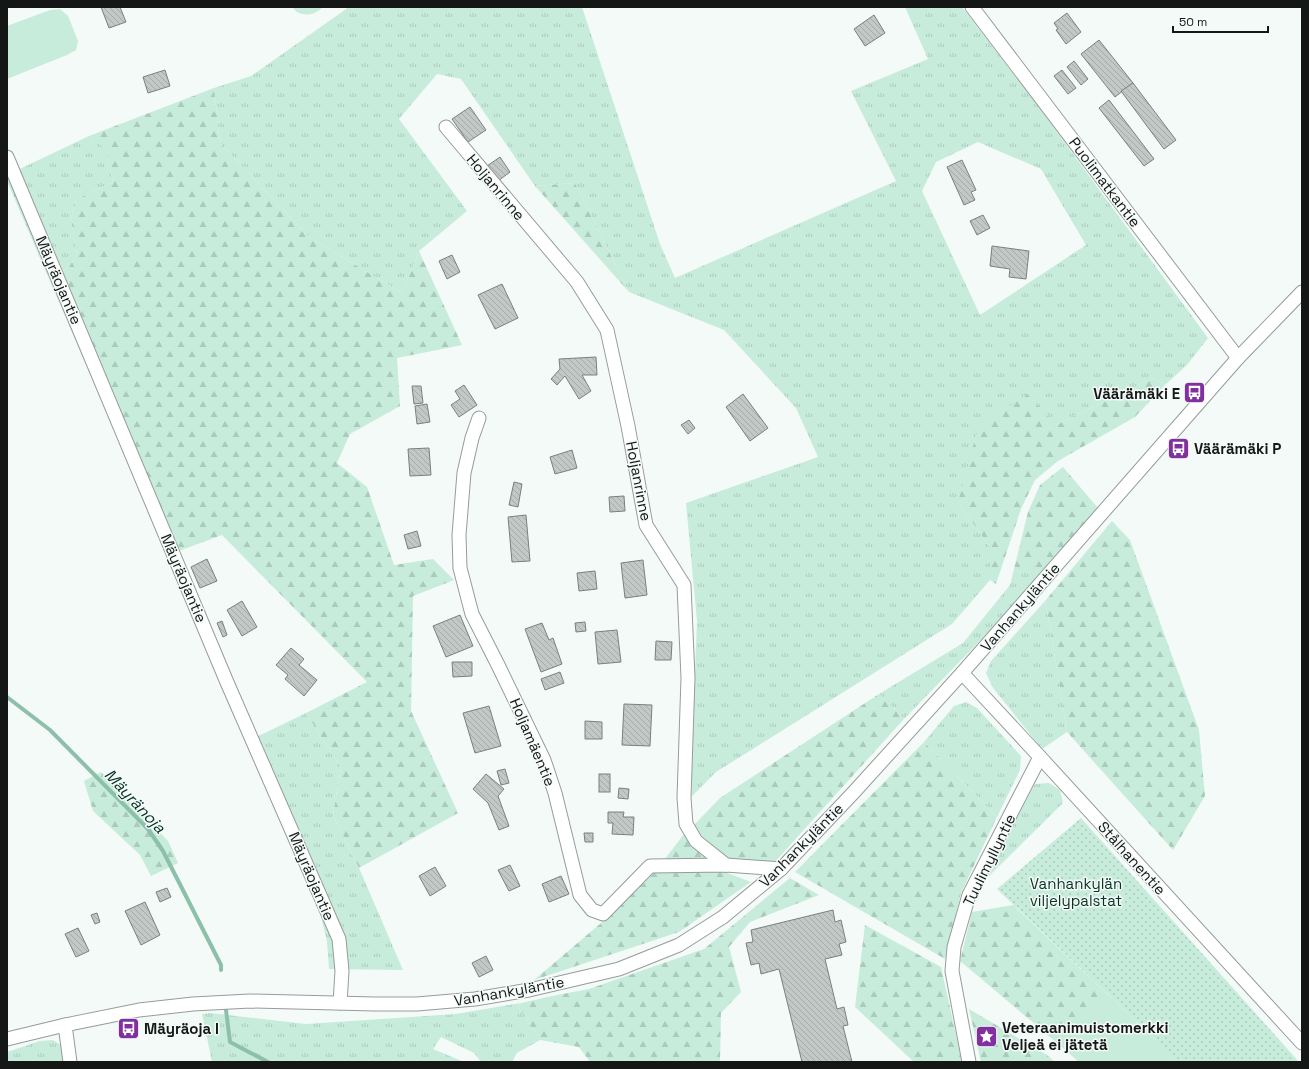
<svg xmlns="http://www.w3.org/2000/svg" width="1309" height="1069" viewBox="0 0 1309 1069" font-family="'Space Grotesk',sans-serif">
<defs>
<pattern id="grass-tufts" width="24" height="20" patternUnits="userSpaceOnUse"><rect width="24" height="20" fill="#c7ecdb"/><path d="M3 7l-1-3M5 7V3M7 7l1-3M15 17l-1-3M17 17v-4M19 17l1-3" fill="none" stroke="#aacabb"/></pattern>
<pattern id="forest-firs" width="22" height="20" patternUnits="userSpaceOnUse"><rect width="22" height="20" fill="#c7ecdb"/><path d="M5 1l3.5 6h-7zM16 11l3.5 6h-7z" fill="#aacabb"/></pattern>
<pattern id="garden-dots" width="8" height="8" patternUnits="userSpaceOnUse"><rect width="8" height="8" fill="#c7ecdb"/><path d="M2 2h.1M6 6h.1" fill="none" stroke="#aacabb" stroke-width="1.8" stroke-linecap="round"/></pattern>
<pattern id="building-back-hatch" width="6" height="6" patternUnits="userSpaceOnUse"><rect width="6" height="6" fill="#c2c8c5"/><path d="M-1 5l2 2M0 0l6 6M5-1l2 2" fill="none" stroke="#a6aba8"/></pattern>
</defs>
<rect width="100%" height="100%" fill="#f4faf7"/>
<!-- grass -->
<g fill="url(#grass-tufts)" fill-rule="evenodd">
<path d="M349,7H582L660,244L675,278L896,181L851,91L928,59L905,7H962L1043,113L1208,338L1187,365L1165,385L1153,378L1056,425L958,502L990,547V580L952,624L716,772L692,796V747L697,621L686,503L818,457L796,408L724,330L629,292L575,183L535,186L461,79L437,74L399,119L467,211L419,251L402,293L309,237L220,143L214,88L251,76ZM978,142L1041,169L1086,245L980,315L922,191L936,162Z"/>
<path d="M89,136L105,148L113,182L77,199L71,219L77,254L69,267L49,279L7,181V175Z"/>
<path d="M1036,565L1039,580L904,719L879,694L963,643L1010,585L1013,573Z"/>
<path d="M1045,601L1049,621L1067,732L1042,749L993,688L986,673L991,661Z"/>
<path d="M966,702L977,708L1021,756L1020,770L997,817L924,742L954,706Z"/>
<path d="M306,713L341,768L333,815L359,868L403,970L329,969L327,941L320,913L246,742Z"/>
<path d="M1049,783L1060,790L1063,803L983,882L1035,784Z"/>
<path d="M521,1003L518,1006L540,1040L517,1053L512,1062H481L474,1053L441,1037L433,1049L464,1062H212L202,1014L210,1013L306,1024L456,1014Z"/>
<path d="M53,1040L61,1045L63,1062H7V1052L40,1041Z"/>
</g>
<!-- forest -->
<g fill="url(#forest-firs)">
<path d="M214,88L220,143L309,237L402,293L419,251L462,345L397,358L400,406L350,434L337,463L367,487L394,565L433,559L454,580L413,596L411,711L458,813L359,868L333,815L341,768L306,713L367,682L222,535L168,555L49,279L69,267L77,254L71,219L77,199L113,182L105,149L89,136Z"/>
<path d="M575,183L629,292L535,186Z"/>
<path d="M1153,378L1165,385L1135,417L1058,461L1035,480L1021,509L996,584L990,580V547L958,502L978,428L1027,394L1056,425Z"/>
<path d="M1063,467L1098,508L1039,580L1036,566L1013,573L1028,512L1040,485Z"/>
<path d="M1112,521L1130,540L1199,730L1205,796L1173,850L1067,732L1049,621L1045,601Z"/>
<path d="M879,694L904,719L773,864L730,860L702,836L694,825L720,798Z"/>
<path d="M924,742L997,817L961,893L945,959L795,872Z"/>
<path d="M101,772L168,841L178,863L151,876L140,855L93,811L84,781Z"/>
<path d="M685,833L713,861L664,860Z"/>
<path d="M655,872H725L751,882L679,932L534,980L607,918Z"/>
<path d="M790,878L819,895L750,922L729,947L741,992L721,1013L720,1062H590L579,1047L540,1040L518,1006L521,1003L552,996L589,989L704,949Z"/>
<path d="M1013,905L1179,1062H1080L960,961L972,912Z"/>
<path d="M865,925L941,967L962,1062H914L855,1007Z"/>
<path d="M969,1009L1047,1055L1055,1062H981Z"/>
</g>
<!-- park -->
<g fill="#c7ecdb">
<path d="M292,7H323C314,16 300,18 292,7Z"/>
<path d="M60,9L68,16L78,41L76,50L67,55L7,79V26L50,10Z"/>
<path d="M1109,996L1179,1062H1079L1047,1034Z"/>
</g>
<!-- garden -->
<path fill="url(#garden-dots)" d="M1081,818L1299,1062H1179L997,889Z"/>
<g fill="none" stroke-linecap="round" stroke-linejoin="round">
<!-- stream -->
<g stroke="#8dc0aa" stroke-width="4">
<path d="M7,697L50,730L148,829L163,851L221,965V970"/>
<path d="M226,1010L230,1042L268,1062"/>
</g>
</g>
<!-- building -->
<g fill="url(#building-back-hatch)" stroke="#7a807d">
<path d="M101,7H120L126,22L109,28Z"/>
<path d="M1067,13L1081,32L1066,44L1056,30L1058,29L1054,23Z"/>
<path d="M874,15L885,33L865,46L854,29Z"/>
<path d="M1099,40L1133,83L1115,97L1081,54Z"/>
<path d="M1074,61L1088,79L1081,85L1067,67Z"/>
<path d="M165,70L170,86L148,93L143,77Z"/>
<path d="M1062,70L1076,88L1068,94L1054,76Z"/>
<path d="M1133,83L1176,140L1164,149L1121,91Z"/>
<path d="M1109,100L1154,159L1144,166L1099,108Z"/>
<path d="M470,107L486,130L468,142L452,119Z"/>
<path d="M500,157L510,172L498,181L487,166Z"/>
<path d="M962,160L976,190L971,192L975,200L964,205L947,167Z"/>
<path d="M983,215L990,228L977,235L970,221Z"/>
<path d="M992,246L1029,251L1026,279L1009,277L1010,269L990,266Z"/>
<path d="M452,255L460,272L447,279L439,261Z"/>
<path d="M502,284L518,318L495,329L478,295Z"/>
<path d="M596,357L597,375H582L591,391L579,399L565,376L557,385L551,379L560,369L559,359Z"/>
<path d="M464,385L477,405L459,417L451,405L460,399L455,391Z"/>
<path d="M412,386H421L423,403L414,404Z"/>
<path d="M743,394L768,428L750,441L726,407Z"/>
<path d="M427,404L430,422L417,424L415,406Z"/>
<path d="M689,420L695,428L688,434L681,425Z"/>
<path d="M429,448L431,475L410,476L408,449Z"/>
<path d="M572,450L577,468L555,474L550,457Z"/>
<path d="M514,482L522,484L518,507L509,505Z"/>
<path d="M624,496L625,511L610,512L609,497Z"/>
<path d="M526,515L530,561L512,562L508,517Z"/>
<path d="M417,531L421,546L408,549L404,535Z"/>
<path d="M207,559L217,581L200,588L191,567Z"/>
<path d="M643,560L647,595L625,598L621,563Z"/>
<path d="M595,571L597,589L579,591L577,573Z"/>
<path d="M242,601L257,627L242,636L227,610Z"/>
<path d="M460,615L473,646L446,657L433,626Z"/>
<path d="M222,621L227,635L223,637L217,623Z"/>
<path d="M585,622L586,631L576,632L575,623Z"/>
<path d="M542,623L549,640L553,638L562,664L541,672L525,629Z"/>
<path d="M617,630L621,662L598,664L595,632Z"/>
<path d="M656,641L672,642L671,660H655Z"/>
<path d="M291,648L304,659L299,665L317,680L304,696L285,679L288,675L276,665Z"/>
<path d="M452,662H472V676L453,677Z"/>
<path d="M560,672L564,683L545,690L541,679Z"/>
<path d="M624,704L652,705L650,746L622,745Z"/>
<path d="M489,706L501,746L475,753L463,713Z"/>
<path d="M585,721L602,722V739H585Z"/>
<path d="M505,769L509,783L501,785L497,771Z"/>
<path d="M486,774L504,789L498,796L509,826L499,830L488,803L473,789Z"/>
<rect x="599" y="774" width="11" height="18"/>
<path d="M619,788L629,789L628,799L618,798Z"/>
<path d="M608,812H624L623,817H634L633,835L612,834L613,823H608Z"/>
<path d="M584,833H593V842H585Z"/>
<path d="M510,865L520,886L509,891L498,870Z"/>
<path d="M435,867L446,886L430,896L419,876Z"/>
<path d="M561,876L569,894L549,902L542,884Z"/>
<path d="M167,888L171,897L160,902L156,892Z"/>
<path d="M145,902L160,935L141,945L125,911Z"/>
<path d="M833,910L835,922L841,920L846,942L839,944L842,955L825,959L837,1009L844,1007L848,1025L843,1026L852,1062H802L779,969L761,974L759,963L751,965L746,943L753,942L751,930Z"/>
<path d="M97,913L100,922L95,924L91,915Z"/>
<path d="M78,928L89,951L76,957L65,934Z"/>
<path d="M486,956L493,970L479,977L472,963Z"/>
</g>
<g fill="none" stroke-linecap="round" stroke-linejoin="round">
<defs>
<g id="minor">
<path d="M972,7L1238,358"/>
<path d="M446,127L577,282L607,330L628,426L646,525L684,585L688,678L684,798L686,824L696,841L726,865"/>
<path d="M7,157L226,680L339,939L342,971L340,1003"/>
<path d="M479,418L472,438L464,473L459,535L460,568L472,614L498,665L544,760L555,793L580,895L592,910L603,914L650,866L726,865L781,869"/>
<path d="M962,673L1040,757L1302,1043"/>
<path d="M65,1025L70,1062"/>
<path d="M7,1039L65,1025L139,1010L193,1004L250,1001L375,1004H417L475,999L529,990L619,969L679,945L723,917L781,869L854,792L962,673L1238,358L1302,292"/>
<path d="M969,1062L952,971L954,947L969,895L1040,757"/>
</g>
</defs>
<!-- minor casing -->
<use href="#minor" stroke="#969c99" stroke-width="15"/>
<!-- minor -->
<use href="#minor" stroke="#fff" stroke-width="13"/>
</g>
<!-- icons -->
<defs>
<symbol id="bus-square" viewBox="-11 -11 22 22"><rect x="-9" y="-9" width="18" height="18" rx="4" fill="#82309f" stroke="#f4faf7"/><path d="M-5-6H5V4H4V6H2V4H-2V6H-4V4H-5ZM-3.5-4V0h7V-4ZM-3.5 1.2v1.5H-2V1.2ZM2 1.2v1.5H3.5V1.2Z" fill="#fff"/></symbol>
<symbol id="sight-square" viewBox="-11 -11 22 22"><rect x="-9" y="-9" width="18" height="18" rx="4" fill="#82309f" stroke="#f4faf7"/><path d="M0-6L1.8-2.2L6-1.7L2.9 1.2L3.7 5.4L0 3.3L-3.7 5.4L-2.9 1.2L-6-1.7L-1.8-2.2Z" fill="#fff"/></symbol>
</defs>
<g fill-rule="evenodd">
<use href="#bus-square" x="1182" y="380" width="25" height="25"/>
<use href="#bus-square" x="1166" y="436" width="25" height="25"/>
<use href="#bus-square" x="116" y="1016" width="25" height="25"/>
<use href="#sight-square" x="974" y="1024" width="25" height="25"/>
</g>
<g text-anchor="middle" dominant-baseline="central" stroke-width="3" stroke-linejoin="round" paint-order="stroke">
<!-- street labels -->
<g font-size="15" fill="#141716" stroke="#f4faf7">
<text transform="translate(1105 182) rotate(53)">Puolimatkantie</text>
<text transform="translate(496 187) rotate(50)">Holjanrinne</text>
<text transform="translate(59 280) rotate(67)">Mäyräojantie</text>
<text transform="translate(639 481) rotate(79)">Holjanrinne</text>
<text transform="translate(184 578) rotate(67)">Mäyräojantie</text>
<text transform="translate(1020 607) rotate(-49)">Vanhankyläntie</text>
<text transform="translate(533 742) rotate(67)">Holjamäentie</text>
<text transform="translate(801 845) rotate(-45)">Vanhankyläntie</text>
<text transform="translate(1132 858) rotate(48)">Stålhanentie</text>
<text transform="translate(989 860) rotate(-64)">Tuulimyllyntie</text>
<text transform="translate(312 876) rotate(67)">Mäyräojantie</text>
<text transform="translate(509 991) rotate(-10)">Vanhankyläntie</text>
</g>
<!-- poi labels -->
<g font-size="15" font-weight="bold" fill="#141716" stroke="#f4faf7" text-anchor="start">
<text x="1180" y="393" text-anchor="end">Väärämäki E</text>
<text x="1194" y="448">Väärämäki P</text>
<text x="1002" y="1027">Veteraanimuistomerkki<tspan x="1002" dy="17">Veljeä ei jätetä</tspan></text>
<text x="144" y="1028">Mäyräoja I</text>
</g>
<!-- park labels -->
<g font-size="15" fill="#053324" stroke="#f4faf7">
<text x="1076" y="883">Vanhankylän<tspan x="1076" dy="17">viljelypalstat</tspan></text>
</g>
<!-- water labels -->
<g font-size="16" font-style="italic" fill="#043323" stroke="#f4faf7">
<text transform="translate(135 801) rotate(47)">Mäyränoja</text>
</g>
</g>
<!-- border -->
<rect width="1309" height="1069" fill="none" stroke="#141716" stroke-width="16"/>
<!-- scale -->
<path d="M1173 26v6h95v-6" fill="none" stroke="#141716" stroke-width="2"/>
<text x="1179" y="26" font-size="12" fill="#141716" stroke="#f4faf7" stroke-width="3" paint-order="stroke">50 m</text>
</svg>
